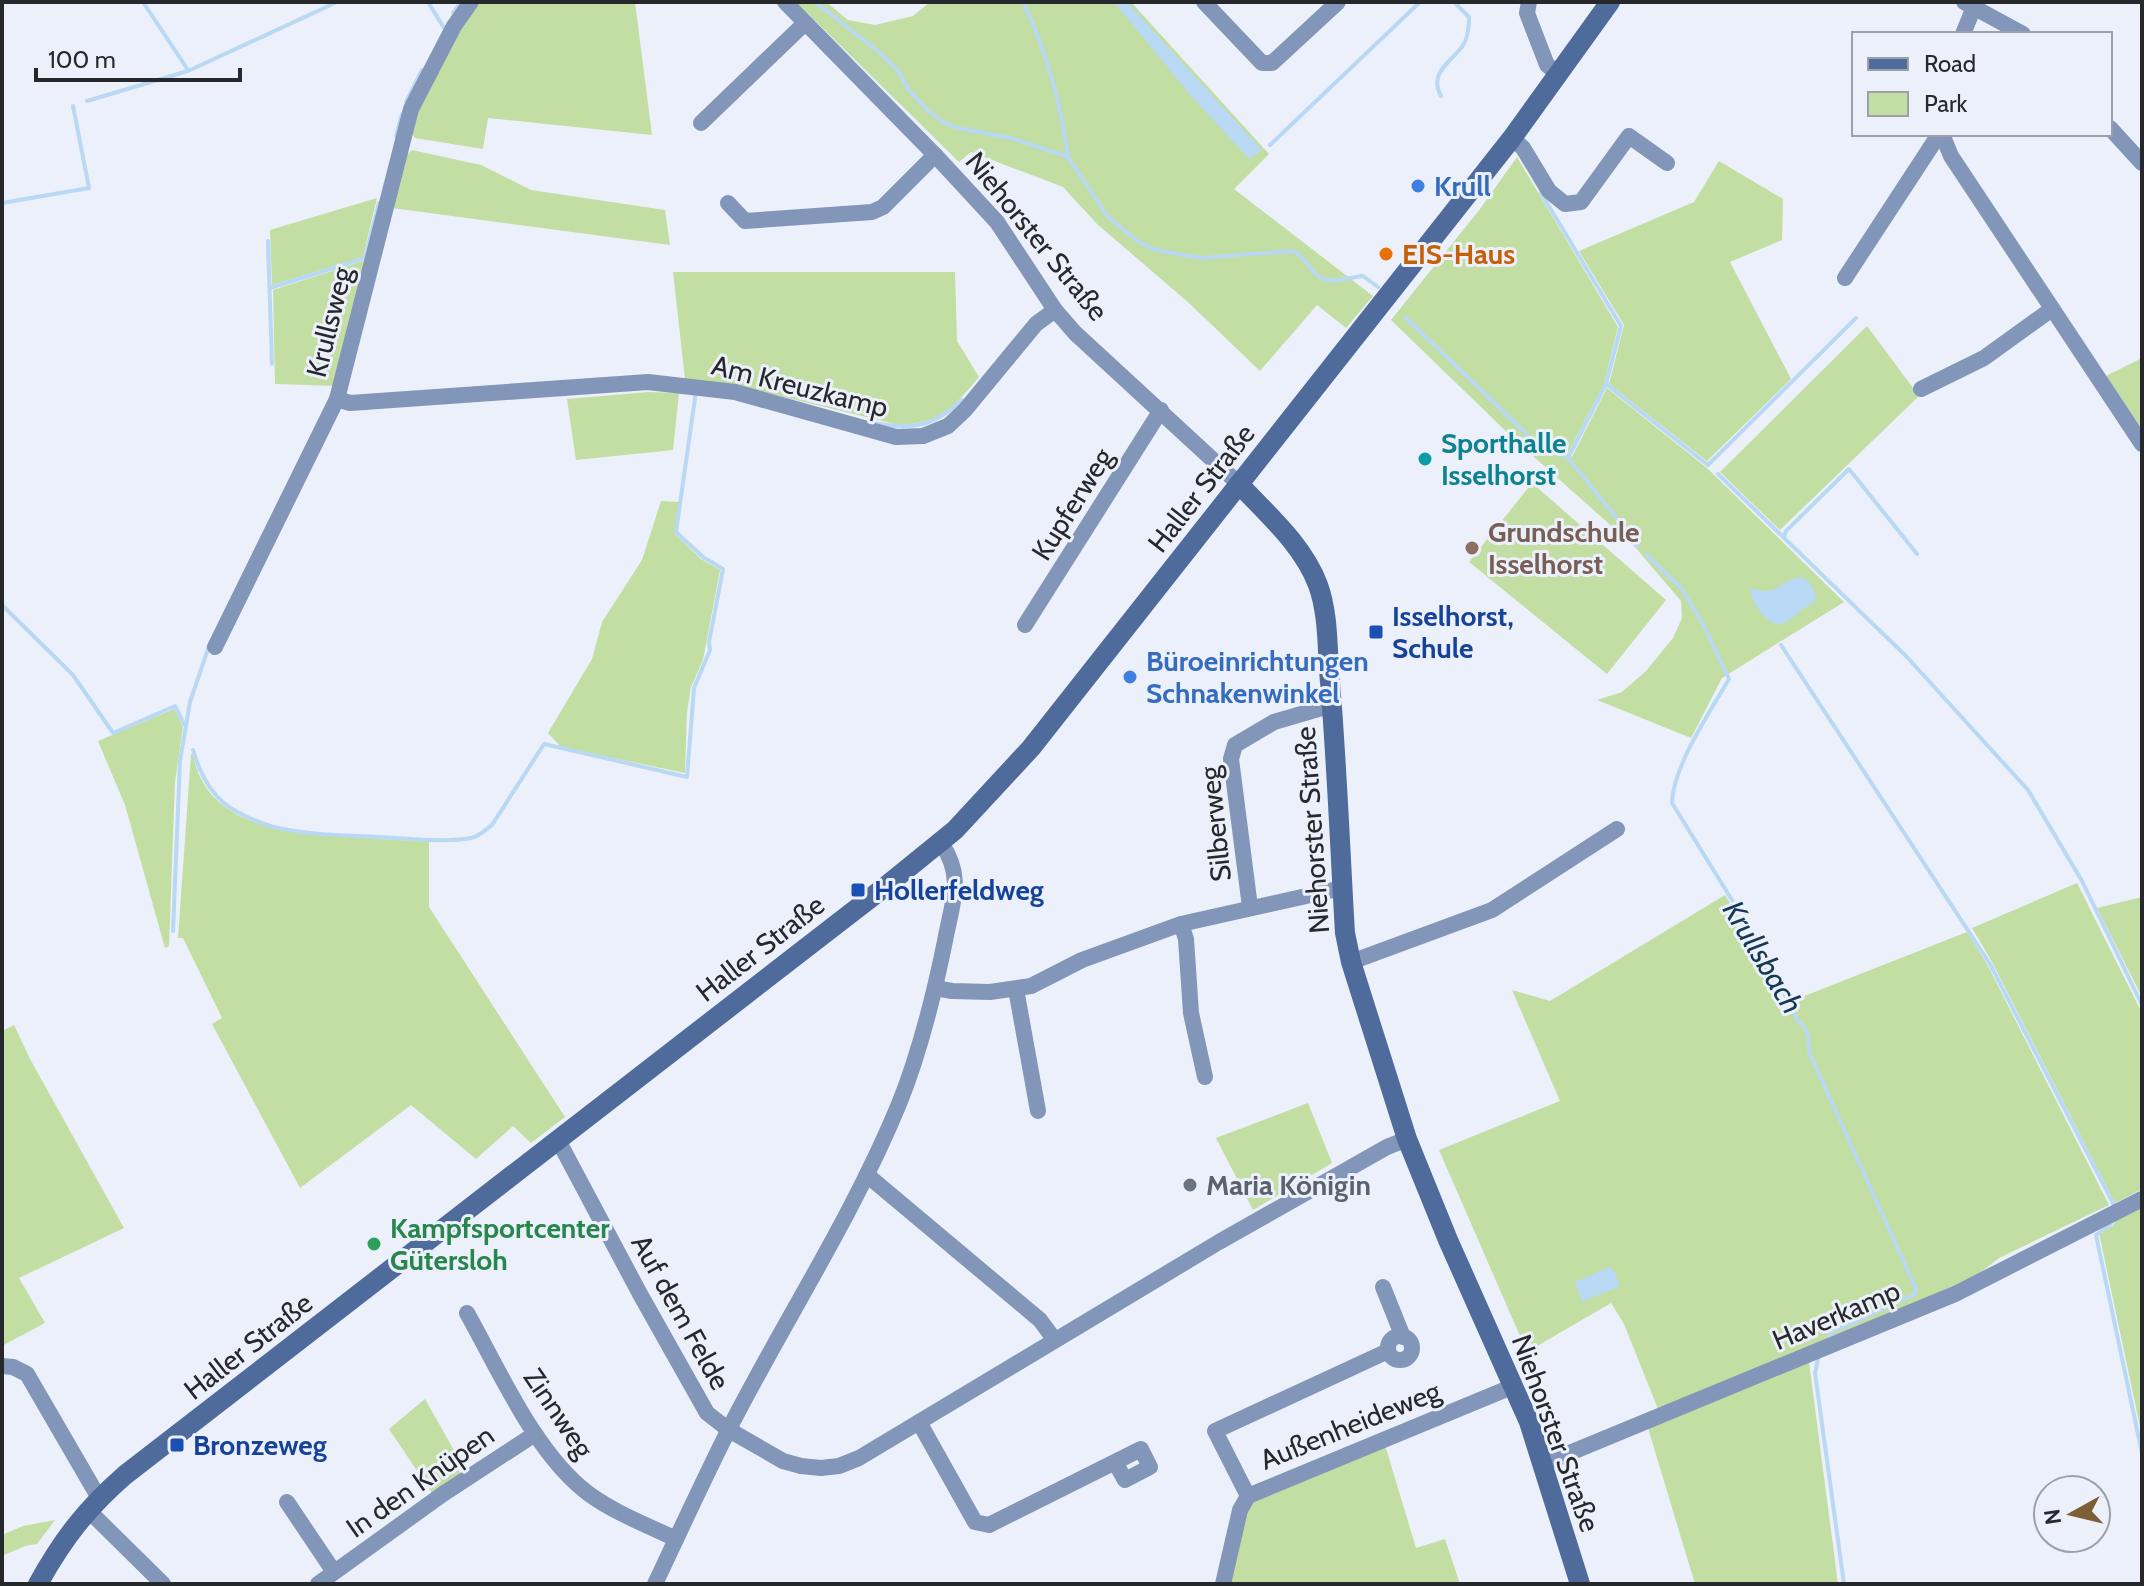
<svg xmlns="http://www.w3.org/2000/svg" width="2144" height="1586" viewBox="0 0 2144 1586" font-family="Cabin,sans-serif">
<rect width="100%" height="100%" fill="#ecf0fb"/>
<!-- green -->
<g fill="#c2dea2">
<path d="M476,2H635L652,135L488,118L483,149L415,138L410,131C426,86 449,41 476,2Z"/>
<path d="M796,2H826L848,20L875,25L913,16L930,2H1131L1269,154L1234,189L1373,296L1346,328L1317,305L1260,371L1189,303L1097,224L1063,187L971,152L959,162Z"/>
<path d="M412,150L481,165L531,190L665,210L670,245L392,208L404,157Z"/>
<path d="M1517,157L1618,327L1604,384L1568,453L1572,457L1607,388L1707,468L1844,602L1722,678L1691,738L1597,700L1622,692L1646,671L1673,638L1682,618L1681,601L1635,547L1515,440L1391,320L1480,209Z"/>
<path d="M1719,161L1783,199L1782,240L1730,262L1791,379L1707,461L1609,384L1624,325L1579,251L1694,202Z"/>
<path d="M377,198L363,257L272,285L270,230Z"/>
<path d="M366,260L336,386L275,384L273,290Z"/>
<path d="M673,272H955L957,341L979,377C952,409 942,422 899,425L747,388L685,379Z"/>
<path d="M1867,326L1919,396L1780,530L1720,472Z"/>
<path d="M2142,358V429L2106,376Z"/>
<path d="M649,392L679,393L673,450L576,460L567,399Z"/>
<path d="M1532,483L1666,600L1607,674L1469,562Z"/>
<path d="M661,501L679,502L674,533L701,559L720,570L703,660L691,687L687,712L685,773L561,747L548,733L592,659L602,622L642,560Z"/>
<path d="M174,709L183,727L175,782L169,946L165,948L125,805L98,741Z"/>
<path d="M191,754L193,755C207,826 283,832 342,836C371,838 400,841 429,841V907L565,1117L531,1143L513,1126L476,1159L411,1105L300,1188L212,1024L222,1018L183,938H178Z"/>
<path d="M2077,883L2142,1013V1189L2115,1203L1992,962L1972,928Z"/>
<path d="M1725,895L1755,943L1784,1004L1967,932L1987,964L2109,1205L1999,1258L1981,1272L1932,1296L1658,1409L1624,1324L1611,1303L1527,1352L1439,1150L1560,1101L1512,990L1550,1001Z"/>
<path d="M2142,897V997L2097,908Z"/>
<path d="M14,1025L30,1059L124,1228L19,1278L45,1323L2,1346V1031Z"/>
<path d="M1308,1103L1332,1163L1253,1210L1216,1138Z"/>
<path d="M2142,1206V1436L2099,1233L2113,1226L2115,1220Z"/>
<path d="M1809,1362L1838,1584H1695L1648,1428Z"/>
<path d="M425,1399L460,1461L455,1465L461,1474L432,1493L389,1429Z"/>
<path d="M1385,1445L1416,1548L1445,1539L1460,1584H1229L1244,1514L1253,1500Z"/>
<path d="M55,1520L37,1544L25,1546L2,1556V1535L23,1526Z"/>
</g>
<!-- water -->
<g fill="#b9d8f3">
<path d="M1114,2H1127L1262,150L1249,159L1190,95Z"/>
<path d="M1801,577L1810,583L1816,595L1814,603C1795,609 1784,636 1766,618C1757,609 1753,602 1750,591L1752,588C1775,598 1780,579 1801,577Z"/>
<path d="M1609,1267L1613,1269L1620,1285L1618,1287L1582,1302L1575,1282Z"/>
</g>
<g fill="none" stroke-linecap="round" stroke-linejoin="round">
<!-- stream -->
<g stroke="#b9d8f3" stroke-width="4">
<path d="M143,2L188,70"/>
<path d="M428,2L444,28"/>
<path d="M815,2L879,52L898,71L908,89L927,110L943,122L958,128L1011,138L1068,157L1108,217L1137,241L1156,250L1201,258L1293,251C1306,257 1307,267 1317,275C1329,286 1349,277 1363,276L1378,287"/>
<path d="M1023,2C1047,52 1060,101 1068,156"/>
<path d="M453,13L461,2"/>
<path d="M1441,96C1429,74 1448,64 1461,48C1467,41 1469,27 1469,17L1454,2"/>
<path d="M87,101L188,71L337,2"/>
<path d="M406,102L422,70"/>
<path d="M396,136L402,114"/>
<path d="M1270,145L1420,2"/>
<path d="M1541,193L1621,326L1606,384L1568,458"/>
<path d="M2,203L89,188L73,106"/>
<path d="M268,241L272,364"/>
<path d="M270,288L365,258L379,203"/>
<path d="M1405,317L1536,443L1568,458L1617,518L1624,533L1637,546"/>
<path d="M1606,384L1708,465"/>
<path d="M873,423C912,430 933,427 962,400"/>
<path d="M1708,465L1856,318"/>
<path d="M1718,474L1906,656L2028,790L2082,881L2142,1005"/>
<path d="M1784,537L1786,531L1849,469L1917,554"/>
<path d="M1647,555L1682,589L1703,624L1729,679C1710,712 1673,766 1672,803L1761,947L1798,1021C1809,1029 1809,1039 1809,1052L1916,1289L1915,1294L1832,1332L1829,1337"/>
<path d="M2,605L73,675L113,733L175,706L184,724"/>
<path d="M1781,645L1990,964L2114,1205"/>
<path d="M193,750C200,774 211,797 234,810C246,817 260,823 274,827C308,835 344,835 378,837C408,838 442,843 471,838C480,836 485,830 492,825L544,744L687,777L694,688L710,650L709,642L723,569L703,557L676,532L696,391"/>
<path d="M173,931L180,761L190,702L209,646"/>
<path d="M2111,1224L2096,1235L2142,1453"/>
<path d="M1818,1359L1815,1373L1844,1584"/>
</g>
<!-- street -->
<g stroke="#8296b9" stroke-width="16">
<path d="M785,2L935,155L997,222L1055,310L1075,333L1239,484"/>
<path d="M1204,2L1262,63H1272L1338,2"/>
<path d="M1529,2L1527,13L1547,65L1559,74"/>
<path d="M1964,2L2023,34"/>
<path d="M1963,34L1976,2"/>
<path d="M701,123L804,24"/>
<path d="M2110,128L2142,163"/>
<path d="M1942,134L1951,156L2142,444"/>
<path d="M1512,138L1523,148L1549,191L1565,204L1581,202L1629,136L1667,163"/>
<path d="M728,203L745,221L872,212L883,207L935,155"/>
<path d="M1845,278L1934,142L1943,138"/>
<path d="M1921,389L1984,358L2052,309"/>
<path d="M337,399L350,403L648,382L735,392L896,437L923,436L948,426L965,410L1036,324L1055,310"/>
<path d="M1025,625L1161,410"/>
<path d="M215,647L337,399L411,109L454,26L471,2"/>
<path d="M1250,907L1231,759L1235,745L1274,722L1332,705"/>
<path d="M1181,924L1186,939L1191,1013L1205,1077"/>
<path d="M1351,962L1492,910L1617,829"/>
<path d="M935,988L952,991L990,992L1031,986L1082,960L1181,924L1342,888"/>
<path d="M1016,989L1038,1111"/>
<path d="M558,1140L640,1294L707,1413L729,1430L783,1461L801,1466L821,1468L839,1466L859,1458L1219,1242L1387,1147L1407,1139"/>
<path d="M867,1175L1040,1320L1054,1339"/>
<path d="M1383,1287L1403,1337"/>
<path d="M467,1313C499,1370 536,1455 589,1494C615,1513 647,1525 676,1539"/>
<circle cx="1400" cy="1348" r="12"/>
<path d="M2,1366L13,1367L27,1374L99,1498"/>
<path d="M919,1422L975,1522L989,1525L1141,1449L1150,1467L1125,1480L1115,1462"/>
<path d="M1543,1464L1955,1294L2142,1199"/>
<path d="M1248,1496L1215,1431L1388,1351"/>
<path d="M287,1502L334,1572"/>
<path d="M88,1510L163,1584"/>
<path d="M318,1584L443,1494L535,1434"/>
<path d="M655,1584C679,1533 703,1481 728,1431C784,1321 852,1218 899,1104C920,1052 934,995 945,941C952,902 965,877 941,843"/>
<path d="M1223,1584L1240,1510L1248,1496L1514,1386"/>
</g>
<!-- secondary -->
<g stroke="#4e6b9c" stroke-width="20">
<path d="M1239,484C1268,515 1303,545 1318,585C1329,615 1327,651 1330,682C1337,766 1340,849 1345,933L1351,962L1407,1139L1448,1240L1529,1422L1580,1584"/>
<path d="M38,1584C63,1539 86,1509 125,1475L886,886L955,830L1031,748L1512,138L1610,2"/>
</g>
</g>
<!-- markers -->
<g fill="#3f7fe0" stroke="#ecf0fb" stroke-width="3">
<circle cx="1418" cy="186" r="8"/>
<circle cx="1130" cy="677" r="8"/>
</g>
<circle fill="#e8710a" stroke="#ecf0fb" stroke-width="3" cx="1386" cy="254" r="8"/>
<circle fill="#0f9aa8" stroke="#ecf0fb" stroke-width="3" cx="1425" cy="459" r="8"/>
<circle fill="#8d6e63" stroke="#ecf0fb" stroke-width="3" cx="1472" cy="548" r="8"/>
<g fill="#1a4fb4" stroke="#ecf0fb" stroke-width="3">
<rect x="1368" y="624" width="16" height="16" rx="4"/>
<rect x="850" y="882" width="16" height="16" rx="4"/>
<rect x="169" y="1437" width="16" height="16" rx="4"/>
</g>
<circle fill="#6b7280" stroke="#ecf0fb" stroke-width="3" cx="1190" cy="1185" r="8"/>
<circle fill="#2e9e5b" stroke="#ecf0fb" stroke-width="3" cx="374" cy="1244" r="8"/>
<g text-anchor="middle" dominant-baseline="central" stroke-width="6" stroke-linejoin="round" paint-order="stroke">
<!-- shop labels -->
<g font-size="28" font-weight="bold" fill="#366cbe" stroke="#ecf0fb" text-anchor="start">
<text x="1434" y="186">Krull</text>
<text x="1146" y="661">Büroeinrichtungen<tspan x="1146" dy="32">Schnakenwinkel</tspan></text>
</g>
<!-- street labels -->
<g font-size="28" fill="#27282c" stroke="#ecf0fb">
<text transform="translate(1037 236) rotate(51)">Niehorster Straße</text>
<text transform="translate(329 322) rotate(-76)">Krullsweg</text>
<text transform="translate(800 386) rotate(14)">Am Kreuzkamp</text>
<text transform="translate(1201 488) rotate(-52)">Haller Straße</text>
<text transform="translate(1072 504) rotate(-58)">Kupferweg</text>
<text transform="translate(1215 824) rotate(-96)">Silberweg</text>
<text transform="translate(1312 830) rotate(-94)">Niehorster Straße</text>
<text transform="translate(760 948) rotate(-38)">Haller Straße</text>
<text transform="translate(681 1312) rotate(61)">Auf dem Felde</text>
<text transform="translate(1836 1315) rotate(-23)">Haverkamp</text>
<text transform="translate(248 1346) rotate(-38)">Haller Straße</text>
<text transform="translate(559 1413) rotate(56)">Zinnweg</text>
<text transform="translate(1350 1425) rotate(-22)">Außenheideweg</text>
<text transform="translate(1556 1433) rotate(70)">Niehorster Straße</text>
<text transform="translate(420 1481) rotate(-35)">In den Knüpen</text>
</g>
<!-- food labels -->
<g font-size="28" font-weight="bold" fill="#c56008" stroke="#ecf0fb" text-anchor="start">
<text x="1402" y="254">EIS-Haus</text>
</g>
<!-- culture labels -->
<g font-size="28" font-weight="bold" fill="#0d838f" stroke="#ecf0fb" text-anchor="start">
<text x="1441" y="443">Sporthalle<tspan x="1441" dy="32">Isselhorst</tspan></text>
</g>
<!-- education labels -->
<g font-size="28" font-weight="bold" fill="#785e54" stroke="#ecf0fb" text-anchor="start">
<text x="1488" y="532">Grundschule<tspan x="1488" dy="32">Isselhorst</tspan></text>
</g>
<!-- transit labels -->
<g font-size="28" font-weight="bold" fill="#164399" stroke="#ecf0fb" text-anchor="start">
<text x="1392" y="616">Isselhorst,<tspan x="1392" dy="32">Schule</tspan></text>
<text x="874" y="890">Hollerfeldweg</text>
<text x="193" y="1445">Bronzeweg</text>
</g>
<!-- worship labels -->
<g font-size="28" font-weight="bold" fill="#5b616d" stroke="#ecf0fb" text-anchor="start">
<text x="1206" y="1185">Maria Königin</text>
</g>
<!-- leisure labels -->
<g font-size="28" font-weight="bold" fill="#27864d" stroke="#ecf0fb" text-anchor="start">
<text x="390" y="1228">Kampfsportcenter<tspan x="390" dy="32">Gütersloh</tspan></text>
</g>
<!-- water labels -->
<g font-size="30" font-style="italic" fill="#153853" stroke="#ecf0fb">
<text transform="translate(1763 957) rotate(59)">Krullsbach</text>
</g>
</g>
<!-- border -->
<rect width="2144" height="1586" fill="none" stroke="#27282c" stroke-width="8"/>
<!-- legend -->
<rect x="1852" y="32" width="260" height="104" fill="#ecf0fb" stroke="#9da0a8" stroke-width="2"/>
<rect x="1868" y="58" width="40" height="12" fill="#4e6b9c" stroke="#9da0a8" stroke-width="2"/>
<text x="1924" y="72" font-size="24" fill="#27282c">Road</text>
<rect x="1868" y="92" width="40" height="24" fill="#c2dea2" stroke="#9da0a8" stroke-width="2"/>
<text x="1924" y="112" font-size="24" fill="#27282c">Park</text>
<!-- north arrow -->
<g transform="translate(2072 1514) rotate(262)"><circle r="38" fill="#ecf0fb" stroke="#9da0a8" stroke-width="2"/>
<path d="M0-6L14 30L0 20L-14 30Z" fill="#7c5f32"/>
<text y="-12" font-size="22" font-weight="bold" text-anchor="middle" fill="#27282c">N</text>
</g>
<!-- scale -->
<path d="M36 68v12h204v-12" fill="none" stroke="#27282c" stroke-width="4"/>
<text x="48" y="68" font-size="24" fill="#27282c" stroke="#ecf0fb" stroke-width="6" paint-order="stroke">100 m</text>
</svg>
